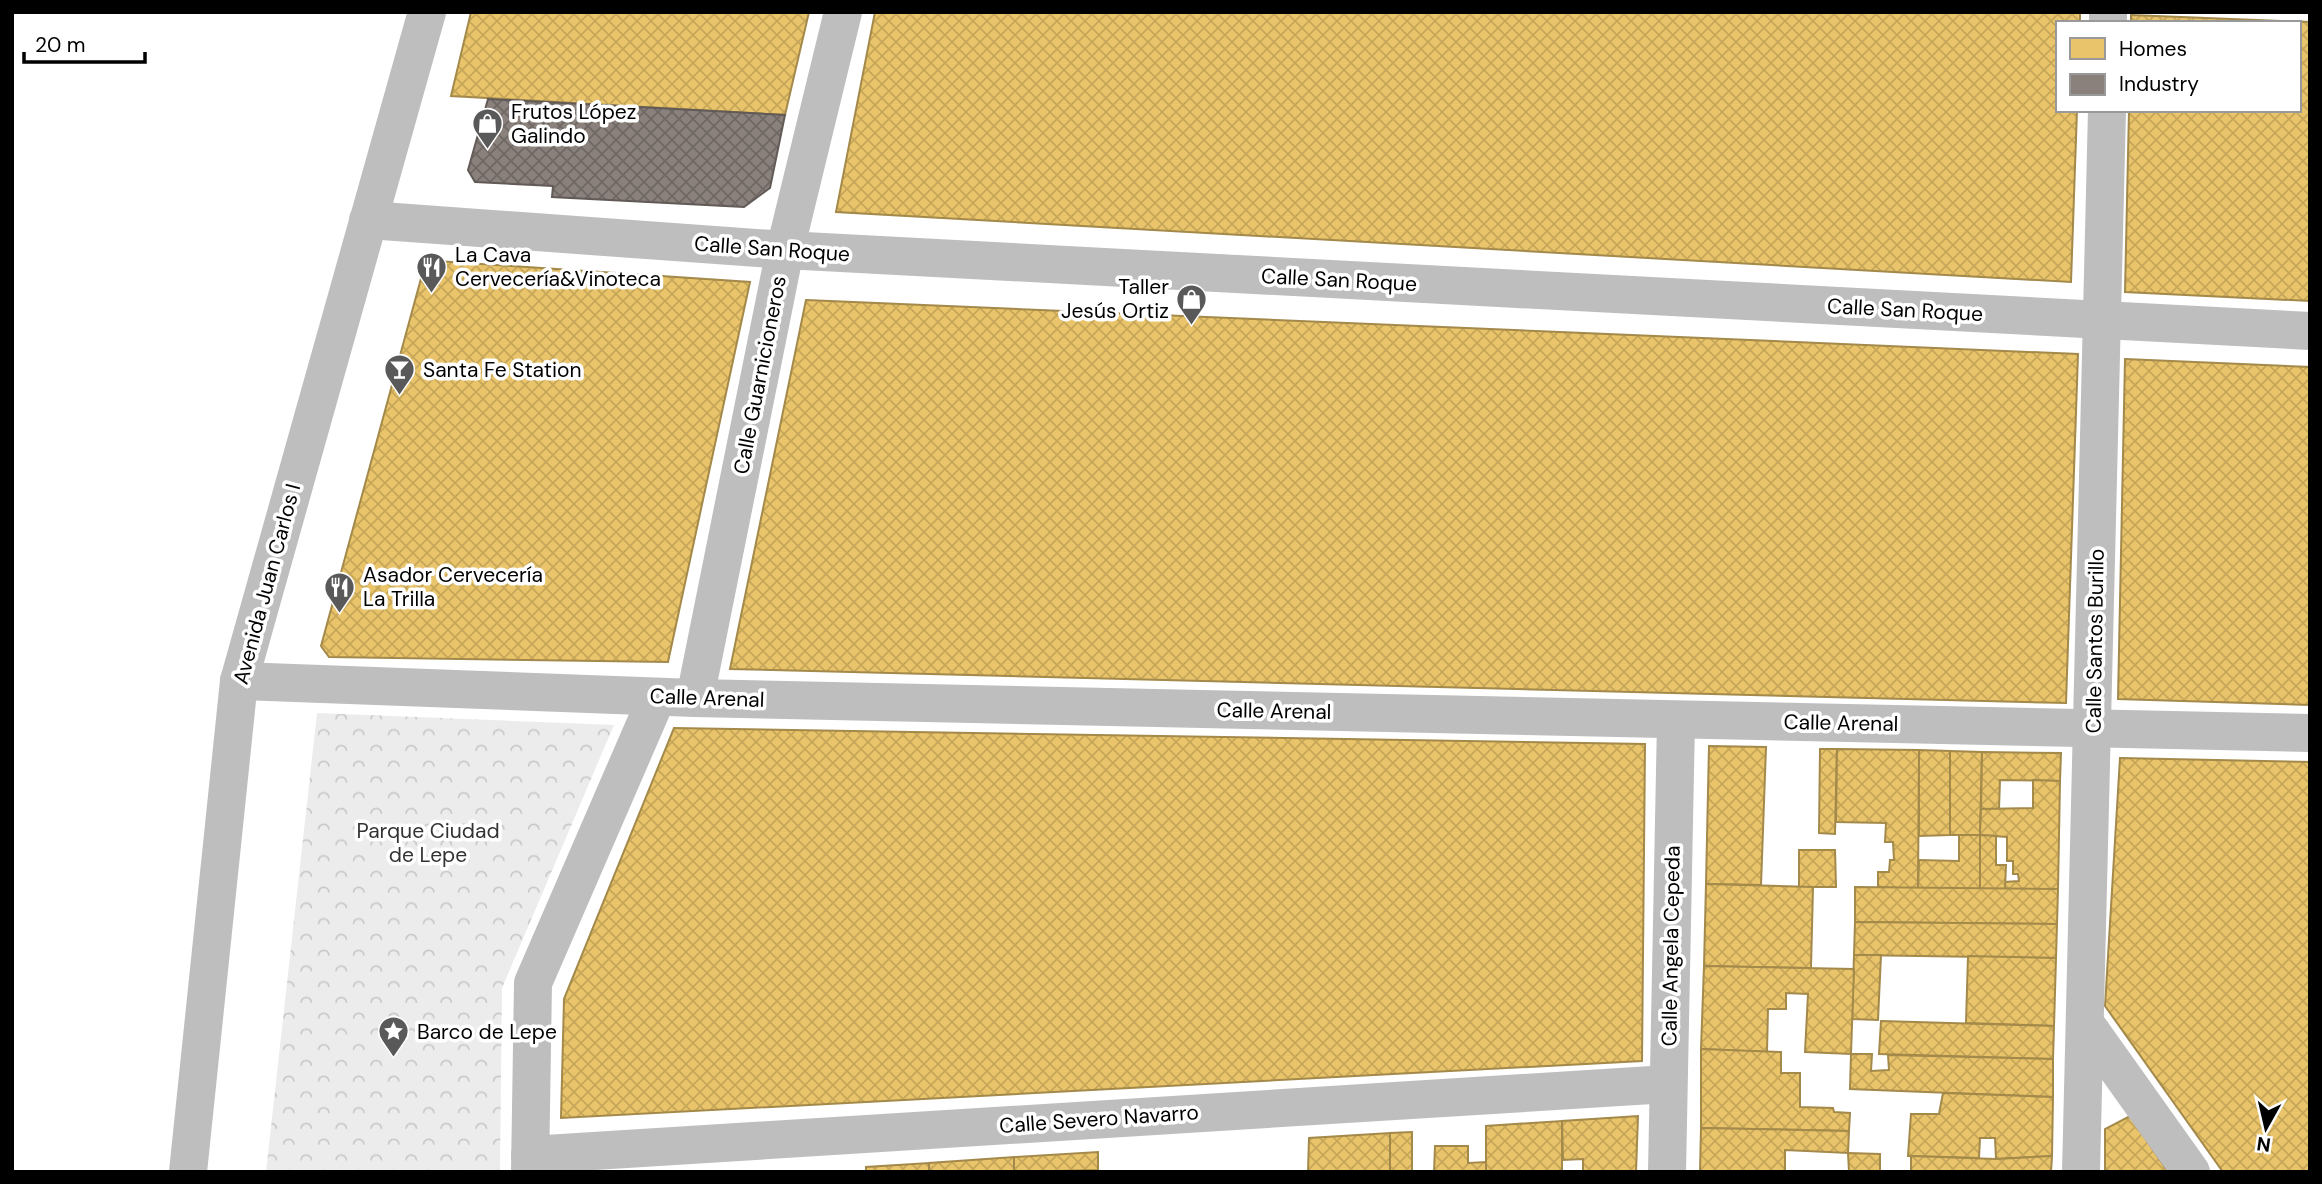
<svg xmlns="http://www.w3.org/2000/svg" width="2322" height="1184" viewBox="0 0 2322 1184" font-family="'DM Sans',sans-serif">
<defs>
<pattern id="park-crowns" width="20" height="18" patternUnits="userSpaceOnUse" patternTransform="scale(1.75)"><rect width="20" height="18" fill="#ececec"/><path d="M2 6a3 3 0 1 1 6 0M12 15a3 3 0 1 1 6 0" fill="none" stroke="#c9c9c9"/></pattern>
<pattern id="homes-cross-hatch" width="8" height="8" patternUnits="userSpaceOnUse" patternTransform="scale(1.75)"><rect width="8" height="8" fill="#e9c46a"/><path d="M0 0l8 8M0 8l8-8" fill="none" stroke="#c6a75a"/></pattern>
<pattern id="industry-cross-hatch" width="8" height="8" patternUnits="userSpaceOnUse" patternTransform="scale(1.75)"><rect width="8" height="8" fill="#8a817c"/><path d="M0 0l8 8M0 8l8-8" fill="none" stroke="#6e6763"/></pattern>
</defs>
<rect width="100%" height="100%" fill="#fff"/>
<!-- park -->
<path fill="url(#park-crowns)" d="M317,713L614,725L502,988L500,1172H266Z"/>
<!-- homes -->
<g fill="url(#homes-cross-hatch)" stroke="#a3894a" stroke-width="2">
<path d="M471,12H809L785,115L451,96Z"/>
<path d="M875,12H2080V23H2058V110H2077L2071,282L836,212Z"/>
<path d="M2131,15L2310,22V301L2125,292L2129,110H2299V23H2131Z"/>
<path d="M437,261L750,282L668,662L329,657L321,646L423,271Z"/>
<path d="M806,300L2078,354L2066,703L730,669Z"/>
<path d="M2125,359L2310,367V705L2118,699Z"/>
<path d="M674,728L1645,744L1642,1061L561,1118L564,999Z"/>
<path d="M1709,746L1766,747L1761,885L1706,884Z"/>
<path d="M1820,749H1837L1835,834L1819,833Z"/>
<path d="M1837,749L1919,750L1918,889L1878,887V872H1889L1890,860H1894L1893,842H1885L1886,823L1836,822Z"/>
<path d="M1919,750L1950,751V835L1919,836Z"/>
<path d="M1950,751L1982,752L1980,835H1950Z"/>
<path d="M1982,752L2061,753L2060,781L2000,780L1999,809H1981Z"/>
<path d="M2120,758L2310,762V1172H2223L2105,1006Z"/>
<path d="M2033,780L2060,781L2058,889H2005V882L2019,881L2018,874H2013V861H2007V837L1980,835L1981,809L2033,808Z"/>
<path d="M1959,835H1980V889H1918L1919,860L1959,861Z"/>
<path d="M1980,835L1996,836V865H2006L2005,889H1980Z"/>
<path d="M1799,850H1835L1836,887H1799Z"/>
<path d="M1706,884L1813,887L1811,968L1704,966Z"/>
<path d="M1855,887L2058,889L2057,924L1855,922Z"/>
<path d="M1855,922L2057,924L2056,958L1854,955Z"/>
<path d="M1854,955H1881L1878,1020L1852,1019Z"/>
<path d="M1968,956L2056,958L2054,1026L1966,1023Z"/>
<path d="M1704,966L1854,969L1851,1054L1805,1052L1808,994L1786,993V1009H1768L1767,1052L1701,1049Z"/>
<path d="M1881,1021L2054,1026L2053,1059L1879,1054Z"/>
<path d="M1701,1049L1781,1052V1073H1800V1107L1833,1108L1834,1112L1850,1113L1849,1131L1701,1128Z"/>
<path d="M1851,1054H1872L1871,1071L1889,1070L1888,1055L2053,1059V1097L1850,1089Z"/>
<path d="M1943,1093L2053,1097L2052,1156L1996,1159L1995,1138H1980L1979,1158L1908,1156L1911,1114H1939Z"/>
<path d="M1638,1116L1636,1172H1583V1159L1563,1160L1562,1121Z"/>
<path d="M2130,1116L2168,1172H2105V1129Z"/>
<path d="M1562,1121V1172H1486V1126Z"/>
<path d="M1701,1128L1849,1131L1848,1153L1785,1150V1172H1700Z"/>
<path d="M1412,1132V1172H1390V1133Z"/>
<path d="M1390,1133V1172H1308L1309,1138Z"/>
<path d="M1435,1146H1468V1163L1486,1162V1172H1434Z"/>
<path d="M1098,1152V1170L1014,1172V1157Z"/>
<path d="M1848,1153L1880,1154V1172H1849Z"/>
<path d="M1911,1156L1996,1159L2052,1156L2051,1172H1911Z"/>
<path d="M1014,1157V1172H929V1163Z"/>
<path d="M929,1163V1172H866V1167Z"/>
</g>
<!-- industry -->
<path fill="url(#industry-cross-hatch)" stroke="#615a57" stroke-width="2" d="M488,99L785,115L770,188L744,207L552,197L553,186L475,182L468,170Z"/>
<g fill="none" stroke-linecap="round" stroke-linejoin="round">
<!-- street -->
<g stroke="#bebebe" stroke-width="38">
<path d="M2108,23V12"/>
<path d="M368,220L785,250L2310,331"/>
<path d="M239,681L695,698L2310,733"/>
<path d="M695,698L785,250L843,12"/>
<path d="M2085,1023L2191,1172"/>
<path d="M530,1155L1668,1084"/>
<path d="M188,1172L239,681L427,12"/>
<path d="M530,1172L533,983L657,697"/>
<path d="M1667,1172L1676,721"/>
<path d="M2081,1172L2107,110"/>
</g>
</g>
<!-- icons -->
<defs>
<symbol id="shop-pin" viewBox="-11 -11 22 30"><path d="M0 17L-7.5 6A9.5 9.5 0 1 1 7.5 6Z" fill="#595959" stroke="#fff"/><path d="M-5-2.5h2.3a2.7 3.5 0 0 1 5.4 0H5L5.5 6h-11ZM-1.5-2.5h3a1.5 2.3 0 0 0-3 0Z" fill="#fff"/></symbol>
<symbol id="restaurant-pin" viewBox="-11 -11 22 30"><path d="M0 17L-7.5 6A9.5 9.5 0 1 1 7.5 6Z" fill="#595959" stroke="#fff"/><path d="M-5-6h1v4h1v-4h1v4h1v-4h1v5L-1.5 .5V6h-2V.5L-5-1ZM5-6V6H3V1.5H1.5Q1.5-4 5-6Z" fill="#fff"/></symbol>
<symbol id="bar-pin" viewBox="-11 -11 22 30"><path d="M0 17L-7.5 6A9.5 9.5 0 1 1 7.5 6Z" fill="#595959" stroke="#fff"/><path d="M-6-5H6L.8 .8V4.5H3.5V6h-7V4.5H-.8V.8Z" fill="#fff"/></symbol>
<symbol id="sight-pin" viewBox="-11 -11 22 30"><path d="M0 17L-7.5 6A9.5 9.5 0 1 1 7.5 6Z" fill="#595959" stroke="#fff"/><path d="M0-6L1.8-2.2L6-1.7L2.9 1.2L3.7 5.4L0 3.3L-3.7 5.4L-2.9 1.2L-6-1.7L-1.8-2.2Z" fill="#fff"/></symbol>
</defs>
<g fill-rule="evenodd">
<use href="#shop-pin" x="470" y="106" width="35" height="47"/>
<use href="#restaurant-pin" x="414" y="250" width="35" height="47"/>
<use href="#shop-pin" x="1174" y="282" width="35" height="47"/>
<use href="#bar-pin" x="382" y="352" width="35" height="47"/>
<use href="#restaurant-pin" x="322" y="570" width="35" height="47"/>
<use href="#sight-pin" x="376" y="1014" width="35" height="47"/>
</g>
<g text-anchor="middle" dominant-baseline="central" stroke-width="7" stroke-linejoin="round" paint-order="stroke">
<!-- poi labels -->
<g font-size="21" fill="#000" stroke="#fff" text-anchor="start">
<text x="511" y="112">Frutos López<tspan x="511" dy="24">Galindo</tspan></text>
<text x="455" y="255">La Cava<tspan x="455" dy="24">Cervecería&amp;Vinoteca</tspan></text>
<text x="1169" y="287" text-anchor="end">Taller<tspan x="1169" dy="24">Jesús Ortiz</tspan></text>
<text x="423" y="370">Santa Fe Station</text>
<text x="363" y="575">Asador Cervecería<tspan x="363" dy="24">La Trilla</tspan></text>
<text x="417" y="1032">Barco de Lepe</text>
</g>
<!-- street labels -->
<g font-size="21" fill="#000" stroke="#fff">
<text transform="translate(772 249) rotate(4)">Calle San Roque</text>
<text transform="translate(1339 280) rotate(3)">Calle San Roque</text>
<text transform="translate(1905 310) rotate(3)">Calle San Roque</text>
<text transform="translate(760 375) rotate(-79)">Calle Guarnicioneros</text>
<text transform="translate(267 584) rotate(-75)">Avenida Juan Carlos I</text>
<text transform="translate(2095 641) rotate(-89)">Calle Santos Burillo</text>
<text transform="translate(707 698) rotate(2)">Calle Arenal</text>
<text transform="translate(1274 711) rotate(1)">Calle Arenal</text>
<text transform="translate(1841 723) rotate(1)">Calle Arenal</text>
<text transform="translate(1671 946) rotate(-89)">Calle Angela Cepeda</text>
<text transform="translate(1099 1119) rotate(-4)">Calle Severo Navarro</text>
</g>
<!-- park labels -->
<g font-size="21" fill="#333" stroke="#fff">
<text x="428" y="831">Parque Ciudad<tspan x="428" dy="24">de Lepe</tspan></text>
</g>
</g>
<!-- border -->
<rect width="2322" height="1184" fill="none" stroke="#000000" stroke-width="28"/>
<!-- legend -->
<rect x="2056" y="21" width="245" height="91" fill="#ffffff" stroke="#999999" stroke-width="2"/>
<rect x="2070" y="38" width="35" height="21" fill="#e9c46a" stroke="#999999" stroke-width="2"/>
<text x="2119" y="56" font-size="21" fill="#000000">Homes</text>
<rect x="2070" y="74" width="35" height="21" fill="#8a817c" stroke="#999999" stroke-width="2"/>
<text x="2119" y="91" font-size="21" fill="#000000">Industry</text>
<!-- north arrow -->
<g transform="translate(2266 1128) rotate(188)" stroke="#ffffff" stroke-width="5" paint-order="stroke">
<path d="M0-5L12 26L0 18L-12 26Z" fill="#000000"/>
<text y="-10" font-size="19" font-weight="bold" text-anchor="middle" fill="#000000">N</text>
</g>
<!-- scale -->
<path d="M24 52v10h121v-10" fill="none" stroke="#000000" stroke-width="3.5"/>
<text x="35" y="52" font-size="21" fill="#000000" stroke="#ffffff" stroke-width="5" paint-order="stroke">20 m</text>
</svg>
